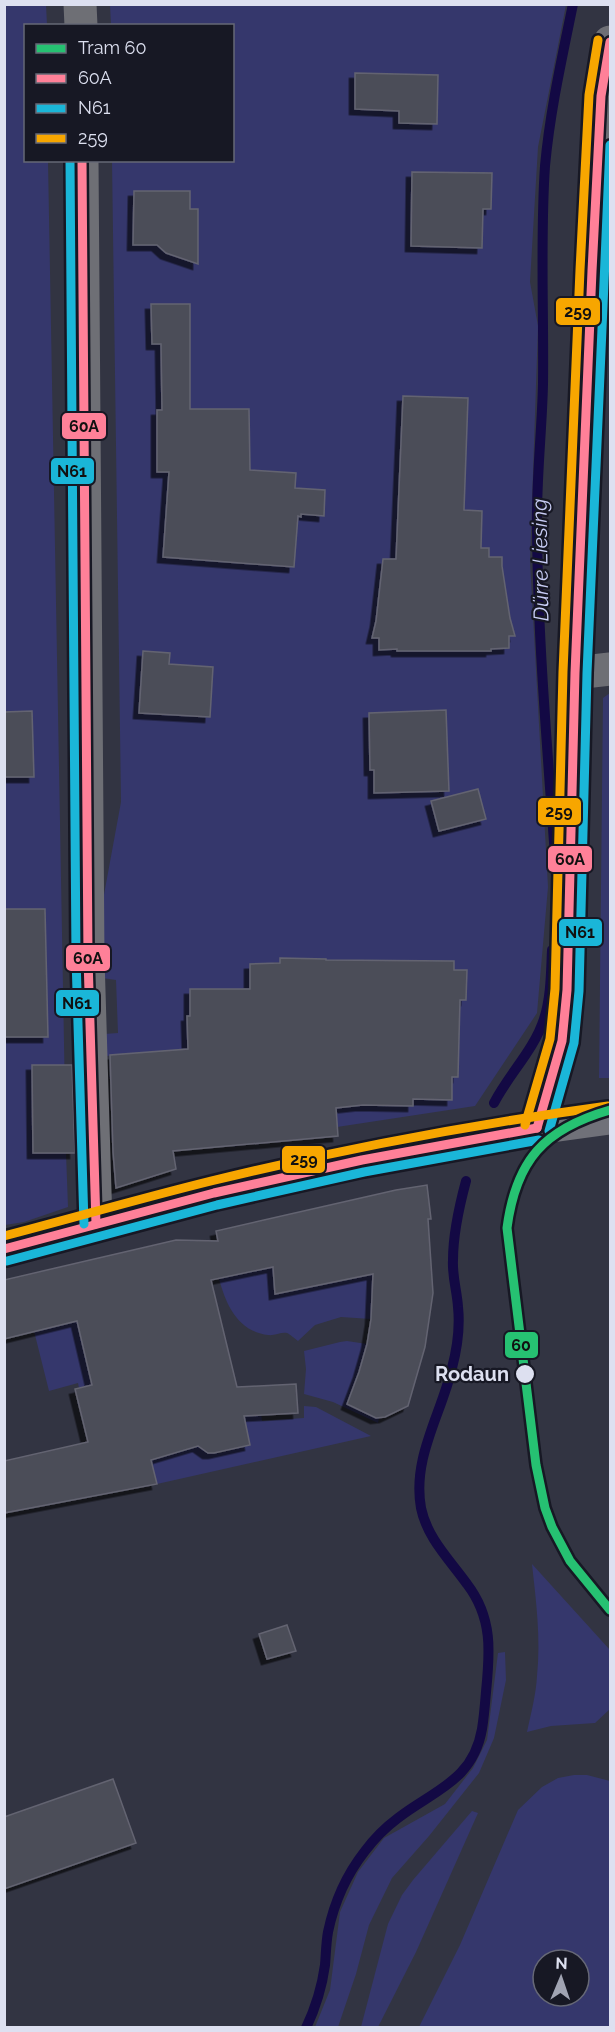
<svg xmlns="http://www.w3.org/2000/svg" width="615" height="2032" viewBox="0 0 615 2032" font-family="Raleway,sans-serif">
<defs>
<filter id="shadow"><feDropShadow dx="-5.5" dy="5.5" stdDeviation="0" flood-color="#0009"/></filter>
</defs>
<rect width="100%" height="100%" fill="#323442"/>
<!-- green -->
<g fill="#35376c" fill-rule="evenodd">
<path d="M46,4L47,25L26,26V160L48,161L66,1153L68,1207L24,1222L5,1225L4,5Z"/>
<path d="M110,5H566L538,147L530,282L538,326L530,562L548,887L537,1013L475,1106L337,1127L280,963L250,964V1035L254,1079L140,1053L106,1056L104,1034L118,1033L116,980L102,978L103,900L121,802L112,161L232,160V26L111,25Z"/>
<path d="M610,693V1078H599L603,698Z"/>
<path d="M379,1264L372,1290L371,1319L341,1317L315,1325L298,1341C295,1339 290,1334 287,1333C281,1332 274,1336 268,1335C237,1331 226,1304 219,1279L273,1267Z"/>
<path d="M83,1320L208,1453H219L250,1445L240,1400L259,1398L262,1421L304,1418V1406L316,1407L371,1436L157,1484L131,1376L116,1364L88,1370L91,1385L79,1388L78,1383L49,1391L34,1331Z"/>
<path d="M347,1341L367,1344L359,1372L376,1418H379L378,1423L333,1402L304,1394L306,1369L304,1351L340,1342Z"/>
<path d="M532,1564L610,1650V1709L595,1723L551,1726L527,1732C531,1713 536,1695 537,1676C541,1638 536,1601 532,1564Z"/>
<path d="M505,1652L506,1680L494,1738L479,1773L429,1836L392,1878L369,1925L356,1974L338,2027H315L330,1990L340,1912L358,1872L384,1838L445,1804L473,1768L487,1740L498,1653Z"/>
<path d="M574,1775H587L610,1781V2027H419L460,1945L518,1810L542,1787L558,1778ZM543,1960H579V1996H543Z"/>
<path d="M472,1811L478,1813L416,1952L378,2027H361L388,1924L402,1895L413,1880Z"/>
</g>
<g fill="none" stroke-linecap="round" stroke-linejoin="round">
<!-- stream -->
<g stroke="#130944" stroke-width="10">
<path d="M555,856C547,743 537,630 537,516C537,472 542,428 543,384C544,311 540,238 545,166C550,111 562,58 573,4"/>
<path d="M494,1103C509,1074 534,1050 544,1019C551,998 551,972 552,950"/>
<path d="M306,2028C316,2007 322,1987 325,1965C326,1954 326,1943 328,1932C334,1903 347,1874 365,1851C374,1839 386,1827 398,1818C434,1790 473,1781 482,1729C484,1717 485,1704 486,1692C490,1652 493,1618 467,1584C450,1560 427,1538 421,1508C412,1458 441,1415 452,1368C457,1349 460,1326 458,1307C457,1291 452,1276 453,1260C453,1234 459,1207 466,1181"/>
</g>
</g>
<!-- building -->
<g fill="#4c4d59" stroke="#636471" stroke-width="1.5" filter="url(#shadow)">
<path d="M355,73L438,75L437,124L399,123V111L355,109Z"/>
<path d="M412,172L492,173L491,209H483L482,248L411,246Z"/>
<path d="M134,191H190V209H198V264L166,253L157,245H133Z"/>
<path d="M151,304H190V409H249L250,470L296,473L295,488L325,490L324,516L301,514V517L298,516L294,567L163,557L169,472H157V410H162L161,344H152Z"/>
<path d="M403,396L468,398L464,510L482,511L481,548H489V557H502V566L510,618L515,636H509V648L491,649V651H397V649L379,650V638H372L376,621L383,559H396Z"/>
<path d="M143,651L170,653L169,664L213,667L210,717L139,713Z"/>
<path d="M446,710L449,791L374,793V770H370L369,713Z"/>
<path d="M32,711L34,777H4V712Z"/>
<path d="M478,789L486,819L439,831L431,801Z"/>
<path d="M4,909H45L48,1037H4Z"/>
<path d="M280,958L326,959V960L454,961V970H467L466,1000H460L458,1077H452V1100L413,1099V1106L363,1105L336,1108L338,1136L173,1151L176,1169L116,1188L113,1152L110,1055L188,1049L187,1016H190V989H250V964L280,963Z"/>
<path d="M32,1065H72L75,1153H33Z"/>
<path d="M427,1185L431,1219H428L433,1293L425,1347L408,1406L385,1417L376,1418L347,1404L359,1372L367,1344L371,1319L373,1274L275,1294L273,1267L211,1280L237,1387L296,1384L298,1413L244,1416L250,1445L214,1453H208L198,1446L151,1460L157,1484L4,1513V1461L88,1442L75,1389L92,1385L77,1321L4,1339V1280L176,1240L218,1241L216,1231L396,1190Z"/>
<path d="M287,1625L296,1651L267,1659L259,1634Z"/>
<path d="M113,1779L136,1843L4,1889V1817Z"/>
</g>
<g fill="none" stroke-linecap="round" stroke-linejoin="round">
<!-- street -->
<g stroke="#6e6f75" stroke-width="33">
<path d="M80,4L81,26"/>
<path d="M82,160L88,958L96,1224"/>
<path d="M575,673L610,669"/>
<path d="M537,1128L562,1041L567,990L575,673L592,271L601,96L610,42"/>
</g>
<!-- secondary -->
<path stroke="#707179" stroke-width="33" d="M4,1249L214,1193L362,1160L537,1128L610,1118"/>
<defs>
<g id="bus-1">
<path d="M82,160L88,958L96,1224"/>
<path d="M537,1128L562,1041L567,990L575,673L592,271L601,96L610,42"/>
<path d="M4,1249L214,1193L362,1160L537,1128"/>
</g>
<g id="bus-2">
<path d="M70,160L76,958L84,1224"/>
<path d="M549,1131L574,1043L579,991L587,673L610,145"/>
<path d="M7,1261L217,1205L364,1172L539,1140"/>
</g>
<g id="bus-3">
<path d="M525,1125L550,1039L555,989L563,672L580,270L589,95L598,40"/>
<path d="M4,1236C73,1218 142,1198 211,1181C342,1149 475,1124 608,1106"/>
</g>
</defs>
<!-- bus-1 casing -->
<use href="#bus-1" stroke="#171824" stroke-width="14"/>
<!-- bus-2 casing -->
<use href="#bus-2" stroke="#171824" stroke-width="14"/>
<!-- bus-3 casing -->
<use href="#bus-3" stroke="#171824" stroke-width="14"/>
<!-- bus-1 -->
<use href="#bus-1" stroke="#ff8098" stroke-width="9"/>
<!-- bus-2 -->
<use href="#bus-2" stroke="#1ab6d8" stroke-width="9"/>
<!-- bus-3 -->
<use href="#bus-3" stroke="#f7a600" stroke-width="9"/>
<defs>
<path id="tram-1" d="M610,1110C544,1129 516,1160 507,1228L536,1465L545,1508L552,1527L570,1561L610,1610"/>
</defs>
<!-- tram-1 casing -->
<use href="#tram-1" stroke="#171824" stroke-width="14"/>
<!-- tram-1 -->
<use href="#tram-1" stroke="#26c172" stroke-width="9"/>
</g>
<!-- markers -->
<circle fill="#dde0f0" stroke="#171824" stroke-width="2" cx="525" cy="1374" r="10"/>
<g text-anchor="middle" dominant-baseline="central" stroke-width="4.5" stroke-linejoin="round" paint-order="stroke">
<!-- stop labels -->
<g font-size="20" font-weight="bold" fill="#dde0f0" stroke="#171824" text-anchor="end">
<text x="509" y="1374">Rodaun</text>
</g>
<!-- water labels -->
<g font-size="21" font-style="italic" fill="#c8cdf5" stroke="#171824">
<text transform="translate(540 560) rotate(-91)">Dürre Liesing</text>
</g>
</g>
<g stroke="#171824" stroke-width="2">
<rect x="555" y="297" width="46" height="29" rx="6" fill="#f7a600"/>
<rect x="61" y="412" width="46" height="28" rx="6" fill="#ff8098"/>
<rect x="50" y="457" width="45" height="28" rx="6" fill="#1ab6d8"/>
<rect x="537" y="797" width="45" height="29" rx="6" fill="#f7a600"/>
<rect x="547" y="845" width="46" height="28" rx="6" fill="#ff8098"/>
<rect x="558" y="918" width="45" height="29" rx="6" fill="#1ab6d8"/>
<rect x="65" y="944" width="46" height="28" rx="6" fill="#ff8098"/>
<rect x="55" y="989" width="45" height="28" rx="6" fill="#1ab6d8"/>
<rect x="281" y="1145" width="45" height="29" rx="6" fill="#f7a600"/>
<rect x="504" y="1331" width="35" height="28" rx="6" fill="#26c172"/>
</g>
<g font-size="16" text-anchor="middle" font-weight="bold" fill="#111">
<text x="578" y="317">259</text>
<text x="84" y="432">60A</text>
<text x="72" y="477">N61</text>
<text x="559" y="817">259</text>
<text x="570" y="865">60A</text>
<text x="580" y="938">N61</text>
<text x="88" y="964">60A</text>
<text x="77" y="1009">N61</text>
<text x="304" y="1165">259</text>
<text x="521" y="1351">60</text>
</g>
<!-- border -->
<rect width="615" height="2032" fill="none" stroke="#dde0f0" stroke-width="12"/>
<!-- legend -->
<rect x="24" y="24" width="210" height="138" fill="#171824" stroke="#666876" stroke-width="1.5"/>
<rect x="36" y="44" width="30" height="9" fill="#26c172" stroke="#666876" stroke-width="1.5"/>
<text x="78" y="54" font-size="18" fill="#dde0f0">Tram 60</text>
<rect x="36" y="74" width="30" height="9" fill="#ff8098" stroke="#666876" stroke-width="1.5"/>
<text x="78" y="84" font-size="18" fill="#dde0f0">60A</text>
<rect x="36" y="104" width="30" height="9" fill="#1ab6d8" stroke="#666876" stroke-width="1.5"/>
<text x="78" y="114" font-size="18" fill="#dde0f0">N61</text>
<rect x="36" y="134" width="30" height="9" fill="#f7a600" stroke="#666876" stroke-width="1.5"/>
<text x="78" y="144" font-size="18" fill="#dde0f0">259</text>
<!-- north arrow -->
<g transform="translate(561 1978) rotate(2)"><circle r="28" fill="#171824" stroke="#666876" stroke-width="1.5"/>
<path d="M0-4.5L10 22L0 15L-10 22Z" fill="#a1a4b3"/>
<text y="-9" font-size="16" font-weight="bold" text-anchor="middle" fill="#dde0f0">N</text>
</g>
</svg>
